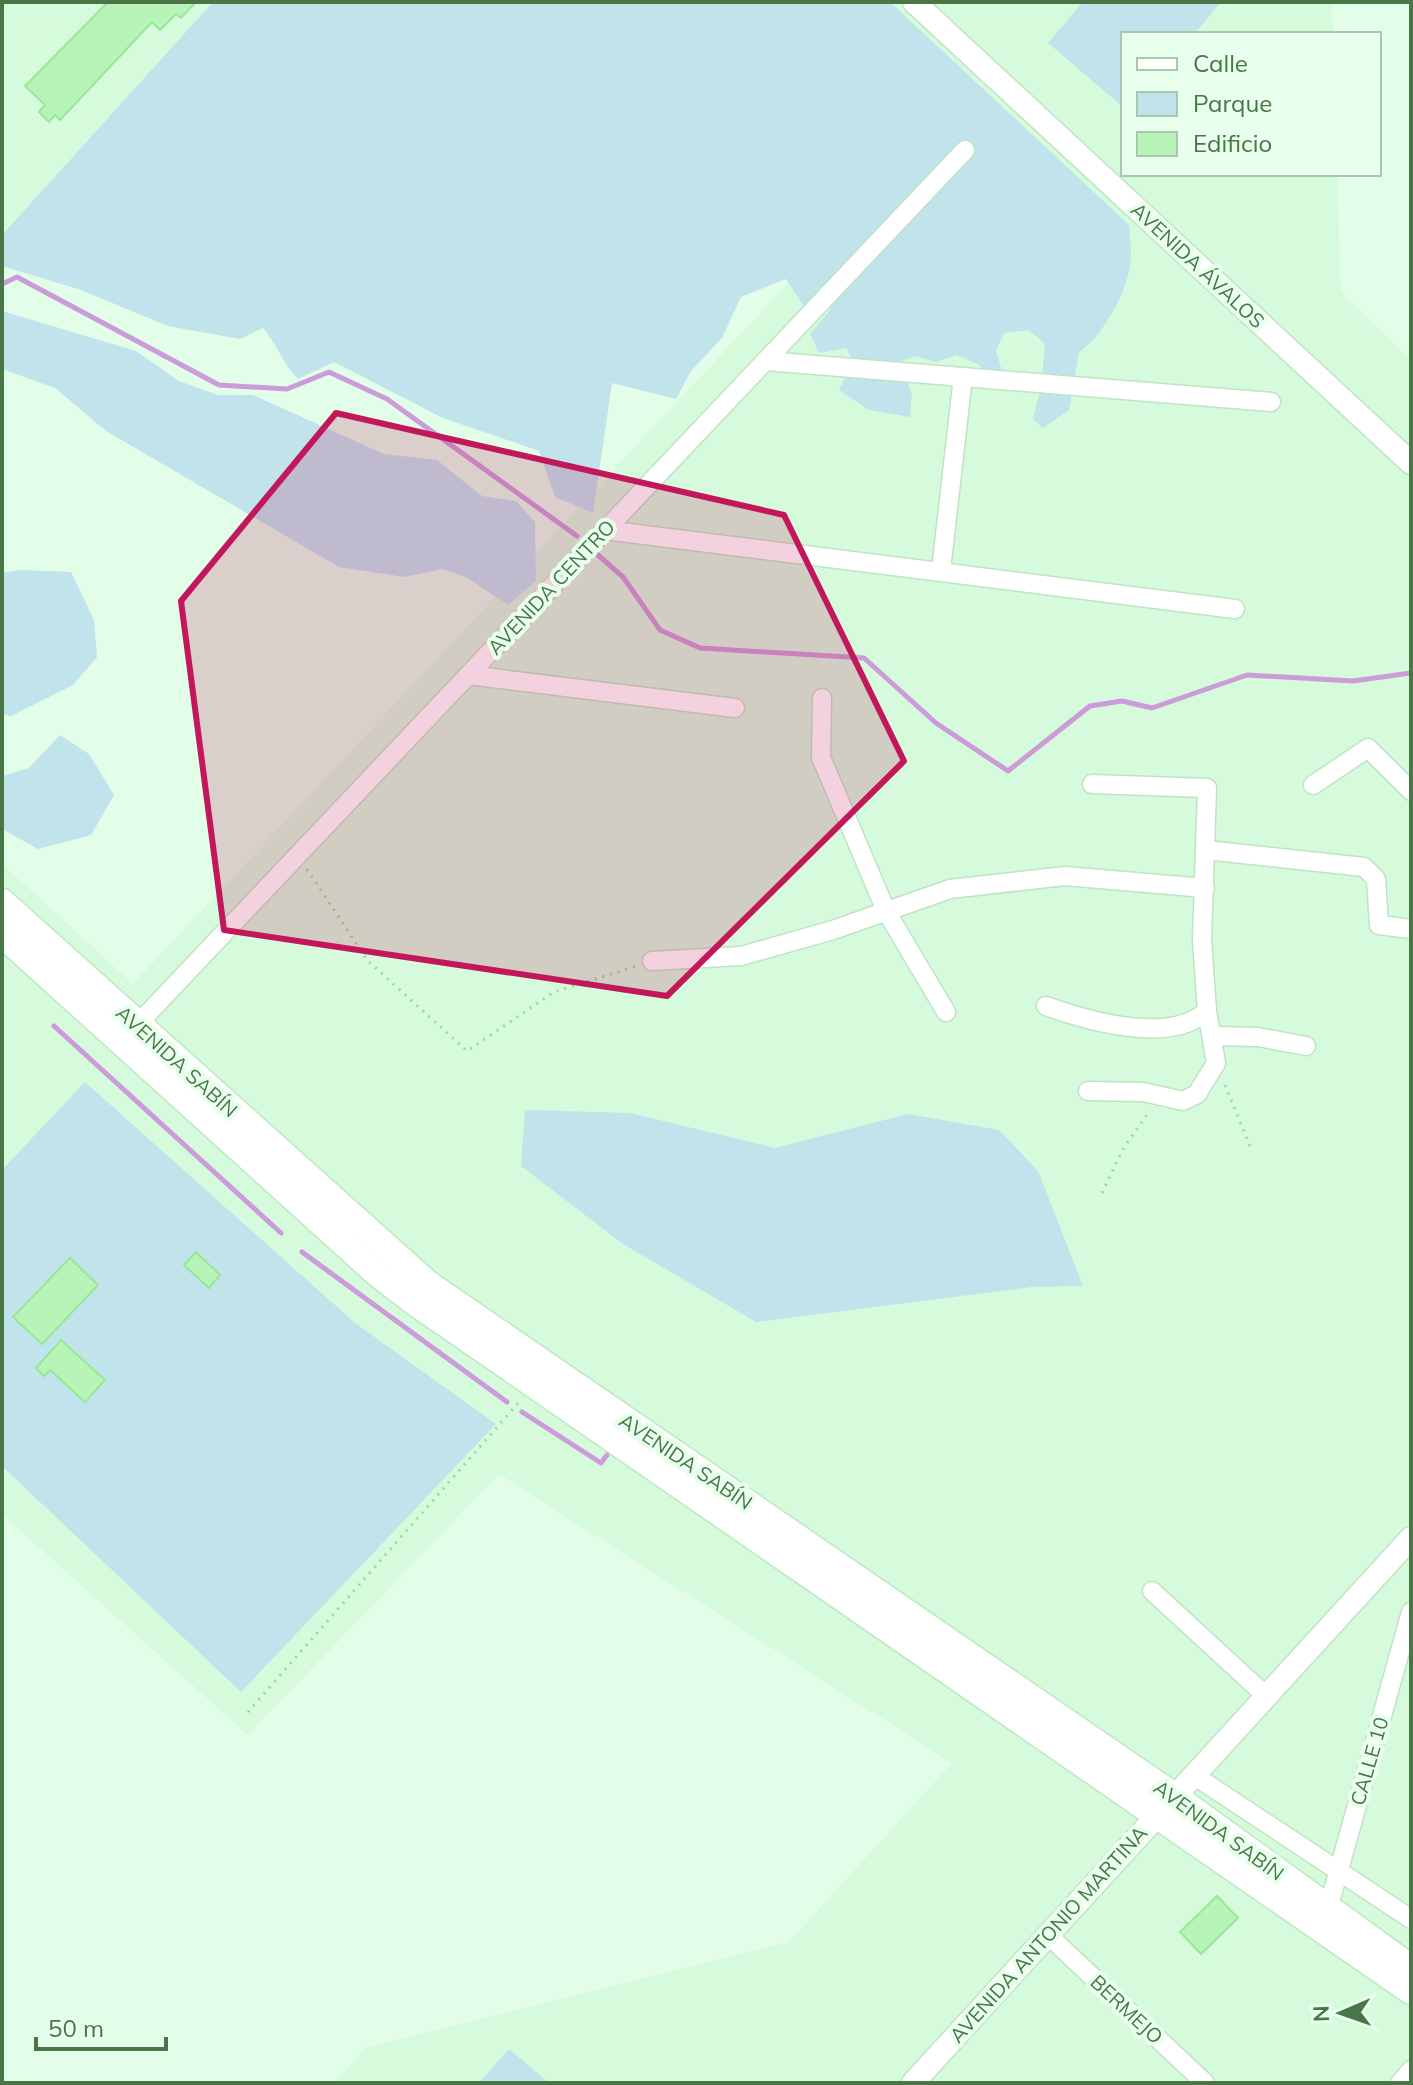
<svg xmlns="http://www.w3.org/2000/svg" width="1413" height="2085" viewBox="0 0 1413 2085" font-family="Mulish,sans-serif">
<rect width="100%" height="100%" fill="#e2fde8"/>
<!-- residential -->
<g fill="#d6fadc">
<path d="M2,2H213L2,235Z"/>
<path d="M798,2H1332L1333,34H1123V174H1337L1341,292L1411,361V2083H335L366,2048L789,1942L952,1763L499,1474L248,1735L2,1514V864L133,984L938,123Z"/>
</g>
<!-- green -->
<g fill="#c0e3ec">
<path d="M213,2H890L1129,225C1130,238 1132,251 1130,264C1128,290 1101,339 1079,352L1069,410L1043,428L1033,419L1041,387L1045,344L1029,330L1004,333L996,350L1001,368L995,384L979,365L957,355L936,362L915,356L901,361L912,395L910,417L869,410L839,390L853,361L846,348L819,353L810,334L831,309L803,305L786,279L741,297L722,338L691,371L676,399L612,383L593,513L555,497L539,451L443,418L334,362L298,379C282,363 278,345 263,328L240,339L168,326L81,290L2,266V235Z"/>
<path d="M1083,2H1221L1194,34H1123V107L1048,43Z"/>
<path d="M2,311L136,351L179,381L218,395H253L384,454L437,460L482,496L516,501L535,522L536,581L508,605L466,577L443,569L404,577L339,567L106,431L55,388L2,369Z"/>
<path d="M20,570L71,572L94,620L97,657L73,685L11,716L2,714V573Z"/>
<path d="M60,735L89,754L114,795L91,835L38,849L2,829V776L29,768Z"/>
<path d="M85,1082L355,1323L496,1424L241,1692L2,1466V1170Z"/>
<path d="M525,1110L630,1113L775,1148L908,1114L999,1130L1038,1171L1083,1286L1032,1287L756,1322L623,1244L521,1166Z"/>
<path d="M509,2049L549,2083H479Z"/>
</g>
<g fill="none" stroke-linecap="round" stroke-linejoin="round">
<!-- stream -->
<g stroke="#cb9bda" stroke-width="5">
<path d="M2,284L17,277L219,385L287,389L329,372L387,399L577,536"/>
<path d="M598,555L623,577L660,630L700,648L864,658L936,723L1008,771L1090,706L1122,701L1152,708L1247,675L1353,681L1411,673"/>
<path d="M54,1026L281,1233"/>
<path d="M302,1252L507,1402"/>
<path d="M522,1412L601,1463L607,1455"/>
</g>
</g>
<!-- building -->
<g fill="#b8f4b8" stroke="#99e898" stroke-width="2">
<path d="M108,2H196L181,18L176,14L160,30L152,22L60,120L55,115L49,122L39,112L45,105L25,86Z"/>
<path d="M196,1252L220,1275L209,1288L184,1265Z"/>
<path d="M70,1258L98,1285L42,1344L13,1317Z"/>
<path d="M61,1340L105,1380L85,1402L50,1370L44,1376L36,1368Z"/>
<path d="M1217,1896L1238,1918L1201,1954L1180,1932Z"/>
</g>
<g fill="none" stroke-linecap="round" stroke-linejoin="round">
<defs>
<g id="minor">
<path d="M766,361L1271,402"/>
<path d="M605,530L1235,609"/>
<path d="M941,570L963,377"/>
<path d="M468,675L735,708"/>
<path d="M822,698L821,758L826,769L886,911L946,1012"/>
<path d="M1313,785L1368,748L1411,791"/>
<path d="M1206,850L1364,867L1376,879L1379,925L1411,929"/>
<path d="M652,961L741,956L833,930L950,889L1065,876L1205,888"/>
<path d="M1046,1006C1088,1021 1170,1045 1207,1011"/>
<path d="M137,1025L965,150"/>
<path d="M1212,1036L1258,1037L1306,1046"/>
<path d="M1088,1091L1143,1092L1183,1101L1197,1094L1216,1063L1207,1011L1202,940L1207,788L1092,784"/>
<path d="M1152,1591L1266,1696"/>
<path d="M1195,1776L1411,1919"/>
<path d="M1328,1909L1411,1612"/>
<path d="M1049,1936L1205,2083"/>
<path d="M1400,2083L1411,2070"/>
</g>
<g id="tertiary">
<path d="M914,2L1411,463"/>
<path d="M913,2083L1411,1538"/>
</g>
<g id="secondary">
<path d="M2,902L428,1284L1174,1796L1411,1968"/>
<path d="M2,934L378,1274L413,1301L1411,1991"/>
</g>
</defs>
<!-- minor casing -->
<use href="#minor" stroke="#c0e4c3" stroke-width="21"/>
<!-- tertiary casing -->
<use href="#tertiary" stroke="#c0e4c3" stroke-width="25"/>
<!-- secondary casing -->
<use href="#secondary" stroke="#bde9c0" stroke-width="29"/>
<!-- path -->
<g stroke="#9cd99b" stroke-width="3" stroke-dasharray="2 6" stroke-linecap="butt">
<path d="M307,869L367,960L467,1051L554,992L637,966"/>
<path d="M1225,1085L1250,1146"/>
<path d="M1102,1193L1123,1149L1149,1112"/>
<path d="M248,1712L519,1402"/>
</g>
<!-- minor -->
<use href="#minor" stroke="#fff" stroke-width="18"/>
<!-- tertiary -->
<use href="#tertiary" stroke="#fff" stroke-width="22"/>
<!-- secondary -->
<use href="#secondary" stroke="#fff" stroke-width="26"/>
</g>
<!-- marked area -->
<path fill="#c2185b" fill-opacity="0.2" stroke="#c2185b" stroke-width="6" stroke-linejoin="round" d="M336,413L784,515L904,761L667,996L224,930L181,601Z"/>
<g text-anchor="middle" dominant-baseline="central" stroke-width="8" stroke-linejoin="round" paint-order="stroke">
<!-- street labels -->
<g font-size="20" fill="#497647" stroke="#e9ffee">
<text transform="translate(1198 265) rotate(43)">AVENIDA ÁVALOS</text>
<text transform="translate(551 587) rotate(-47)">AVENIDA CENTRO</text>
<text transform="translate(177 1061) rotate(42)">AVENIDA SABÍN</text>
<text transform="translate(686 1461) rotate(34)">AVENIDA SABÍN</text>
<text transform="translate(1369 1761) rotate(-74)">CALLE 10</text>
<text transform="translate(1219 1830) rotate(36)">AVENIDA SABÍN</text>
<text transform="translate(1048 1934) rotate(-48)">AVENIDA ANTONIO MARTINA</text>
<text transform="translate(1127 2009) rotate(43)">BERMEJO</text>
</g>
</g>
<!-- border -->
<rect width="1413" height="2085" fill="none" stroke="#497647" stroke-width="8"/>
<!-- legend -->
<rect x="1121" y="32" width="260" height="144" fill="#e9ffee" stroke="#a9c8ab" stroke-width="2"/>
<rect x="1137" y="58" width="40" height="12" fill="#ffffff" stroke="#a9c8ab" stroke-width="2"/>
<text x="1193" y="72" font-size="24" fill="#497647">Calle</text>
<rect x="1137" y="92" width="40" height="24" fill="#c0e3ec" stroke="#a9c8ab" stroke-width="2"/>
<text x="1193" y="112" font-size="24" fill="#497647">Parque</text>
<rect x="1137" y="132" width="40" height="24" fill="#b8f4b8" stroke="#a9c8ab" stroke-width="2"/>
<text x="1193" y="152" font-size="24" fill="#497647">Edificio</text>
<!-- north arrow -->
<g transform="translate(1341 2013) rotate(268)" stroke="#e9ffee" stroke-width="6" paint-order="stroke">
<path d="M0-6L14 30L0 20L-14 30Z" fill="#497647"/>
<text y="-12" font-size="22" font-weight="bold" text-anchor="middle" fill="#497647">N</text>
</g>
<!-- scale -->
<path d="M36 2037v12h130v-12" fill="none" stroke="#497647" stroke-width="4"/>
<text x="48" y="2037" font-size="24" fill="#497647" stroke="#e9ffee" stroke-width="6" paint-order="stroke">50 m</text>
</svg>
